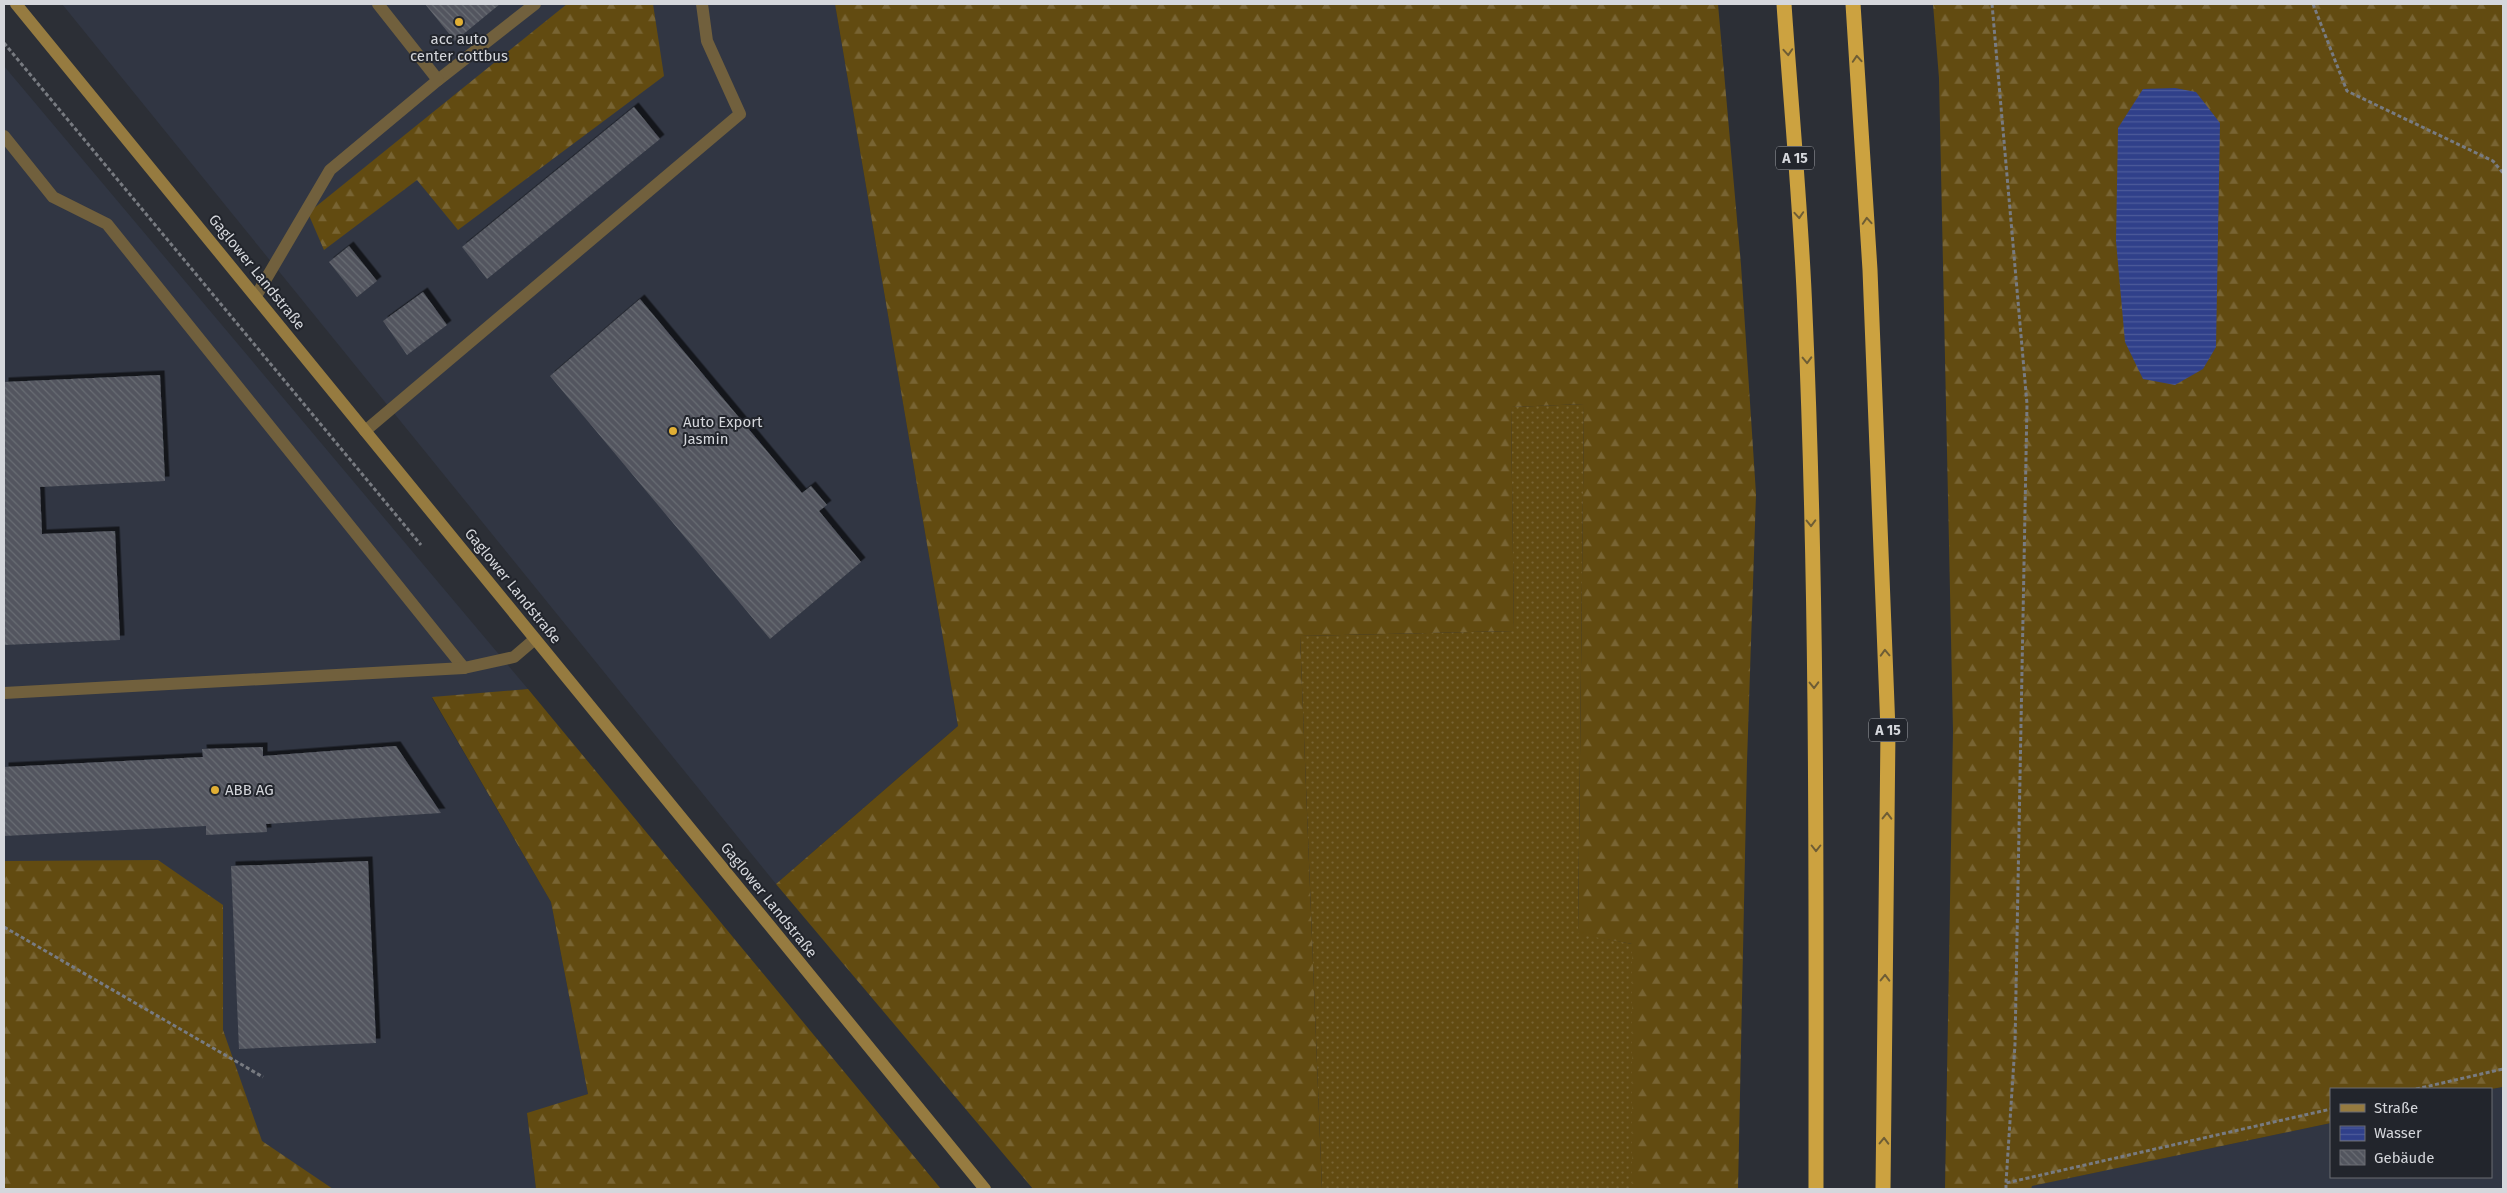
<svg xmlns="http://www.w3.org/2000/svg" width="2507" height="1193" viewBox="0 0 2507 1193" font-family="'Fira Sans',sans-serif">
<defs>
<pattern id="grass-dots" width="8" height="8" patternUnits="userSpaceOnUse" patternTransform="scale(1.25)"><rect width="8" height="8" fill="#624b11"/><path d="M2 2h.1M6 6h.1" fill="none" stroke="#786433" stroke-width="1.8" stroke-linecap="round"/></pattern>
<pattern id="forest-firs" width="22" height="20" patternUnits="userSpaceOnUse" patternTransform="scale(1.25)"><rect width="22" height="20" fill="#624b11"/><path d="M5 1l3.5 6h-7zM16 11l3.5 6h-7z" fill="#786433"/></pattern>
<pattern id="water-rules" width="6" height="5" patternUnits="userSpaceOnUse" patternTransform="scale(1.25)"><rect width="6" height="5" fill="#30408a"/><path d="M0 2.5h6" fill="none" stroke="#4d5b9a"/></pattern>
<pattern id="building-back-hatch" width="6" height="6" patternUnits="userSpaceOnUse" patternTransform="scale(1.25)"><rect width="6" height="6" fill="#52555e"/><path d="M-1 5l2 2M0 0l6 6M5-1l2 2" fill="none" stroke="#6a6d74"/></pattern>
<filter id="shadow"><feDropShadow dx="4.5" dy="-4.5" stdDeviation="0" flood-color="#0009"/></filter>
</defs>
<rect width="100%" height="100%" fill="#2c2f36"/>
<!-- built -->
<g fill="#313643">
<path d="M62,4H835L958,726L776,884Z"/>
<path d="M4,66L528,689L432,698L551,902L588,1094L527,1114L536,1189H4Z"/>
<path d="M2503,1087V1189H2031V1186L2331,1123V1177H2491V1089Z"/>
</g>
<!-- grass -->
<path fill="url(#grass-dots)" d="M1584,404L1578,933L1632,944V1189H1322L1300,636L1514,631L1511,407Z"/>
<!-- forest -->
<g fill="url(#forest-firs)">
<path d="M567,4H653L664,76L458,230L417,180L324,250L308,213Z"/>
<path d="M835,4H1718L1741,265L1756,494L1747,761L1738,1189H1632V944L1578,934L1584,404L1511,407L1514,631L1300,636L1322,1189H1033L776,884L958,726Z"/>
<path d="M1933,4H2503V1087L2491,1089H2331V1123L2032,1186L2031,1189H1945L1953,731L1939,78Z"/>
<path d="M528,689L941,1189H536L527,1113L588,1094L551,902L432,697Z"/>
<path d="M158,860L223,905V1030L262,1141L333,1189H4V861Z"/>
</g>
<!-- water -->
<path fill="url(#water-rules)" d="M2175,88L2196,92L2220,123L2216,347L2203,369L2175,385L2143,379L2125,342L2116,241L2118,128L2143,89Z"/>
<!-- building -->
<g fill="url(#building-back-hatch)" filter="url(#shadow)">
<path d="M425,4H500L455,41Z"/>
<path d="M634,107L660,139L487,279L462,247Z"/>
<path d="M349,246L377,281L357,297L329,262Z"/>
<path d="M423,292L447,325L407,355L383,321Z"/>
<path d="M640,299L802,493L811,486L827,505L819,511L861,562L770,639L550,376Z"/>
<path d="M160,375L165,481L40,487L42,534L115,531L120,640L4,645V382Z"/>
<path d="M396,746L441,813L266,824L267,832L206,835V826L4,836V767L203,757L202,749L263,747V756Z"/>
<path d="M368,861L376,1043L239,1049L231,866Z"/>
</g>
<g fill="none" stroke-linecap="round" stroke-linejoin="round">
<!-- path -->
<g stroke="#787b81" stroke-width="3" stroke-dasharray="4 2.5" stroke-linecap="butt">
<path d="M1992,4L2027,404L2015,1044L2006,1183"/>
<path d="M2313,4L2347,91L2493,161L2503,173"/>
<path d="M4,43L421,545"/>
<path d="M4,927L263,1077"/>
<path d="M2416,1089L2503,1069"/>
<path d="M2006,1189V1183L2331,1109"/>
</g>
<!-- service -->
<g stroke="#71603d" stroke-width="12">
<path d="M438,80L535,4"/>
<path d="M4,136L53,197L107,224L464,668"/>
<path d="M256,296L330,170L438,80L378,4"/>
<path d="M365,431L740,114L707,41L702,4"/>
<path d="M4,693L464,668L514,657L535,639"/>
</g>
<!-- secondary -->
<path stroke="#967b40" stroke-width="12" d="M16,4L985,1189"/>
<!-- motorway -->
<g stroke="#cca240" stroke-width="15">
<path d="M1784,4C1791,107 1801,210 1805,313C1818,605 1816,897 1816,1189"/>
<path d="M1853,4L1870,270L1888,730L1883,1189"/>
</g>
</g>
<!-- one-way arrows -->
<defs><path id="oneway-chevron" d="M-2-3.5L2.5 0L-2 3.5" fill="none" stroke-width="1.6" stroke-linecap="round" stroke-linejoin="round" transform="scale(1.25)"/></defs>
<g stroke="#6e5d35">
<use href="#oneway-chevron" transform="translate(1788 52) rotate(86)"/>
<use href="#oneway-chevron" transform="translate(1857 59) rotate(-94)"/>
<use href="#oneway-chevron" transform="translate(1799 215) rotate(86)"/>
<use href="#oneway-chevron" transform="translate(1867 221) rotate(-94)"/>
<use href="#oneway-chevron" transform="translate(1807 360) rotate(88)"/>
<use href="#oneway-chevron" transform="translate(1811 523) rotate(89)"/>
<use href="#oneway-chevron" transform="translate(1885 653) rotate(-92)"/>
<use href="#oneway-chevron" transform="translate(1814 685) rotate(89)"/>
<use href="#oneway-chevron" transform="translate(1887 816) rotate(-89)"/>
<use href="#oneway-chevron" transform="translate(1816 848) rotate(90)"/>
<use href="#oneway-chevron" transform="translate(1885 978) rotate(-89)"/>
<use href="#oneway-chevron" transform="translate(1884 1141) rotate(-89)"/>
</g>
<!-- markers -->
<g fill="#e1af34" stroke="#22252c" stroke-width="2">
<circle cx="459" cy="22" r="5"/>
<circle cx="673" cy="431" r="5"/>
<circle cx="215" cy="790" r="5"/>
</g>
<g text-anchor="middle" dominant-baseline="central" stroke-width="4" stroke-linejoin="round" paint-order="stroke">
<!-- shield labels -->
<g fill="#22252c" stroke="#9fa2a7" stroke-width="1">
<rect x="1776" y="146.5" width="38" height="23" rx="4"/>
<rect x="1869" y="718.5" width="38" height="23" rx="4"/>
</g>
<g font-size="14" font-weight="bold" fill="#d5d7dc">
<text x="1795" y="158">A 15</text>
<text x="1888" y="730">A 15</text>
</g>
<!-- poi labels -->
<g font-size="15" fill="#d5d7dc" stroke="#22252c" text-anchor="start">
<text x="459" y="39" text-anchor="middle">acc auto<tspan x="459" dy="17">center cottbus</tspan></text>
<text x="683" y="422">Auto Export<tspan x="683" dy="17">Jasmin</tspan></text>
<text x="225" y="790">ABB AG</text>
</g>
<!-- street labels -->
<g font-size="15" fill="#d5d7dc" stroke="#22252c">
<text transform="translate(257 272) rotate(51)">Gaglower Landstraße</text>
<text transform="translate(513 586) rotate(51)">Gaglower Landstraße</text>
<text transform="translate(769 900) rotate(51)">Gaglower Landstraße</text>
</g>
</g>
<!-- border -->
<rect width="2507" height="1193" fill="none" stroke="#d5d7dc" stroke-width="10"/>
<!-- legend -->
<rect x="2330" y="1088" width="162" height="90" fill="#22252c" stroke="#6a6c72"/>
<rect x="2340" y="1104" width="25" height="8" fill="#967b40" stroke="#6a6c72"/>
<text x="2374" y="1113" font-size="15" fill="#d5d7dc">Straße</text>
<rect x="2340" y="1126" width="25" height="15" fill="url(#water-rules)" stroke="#6a6c72"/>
<text x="2374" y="1138" font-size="15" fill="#d5d7dc">Wasser</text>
<rect x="2340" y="1150" width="25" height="15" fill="url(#building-back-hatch)" stroke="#6a6c72"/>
<text x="2374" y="1163" font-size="15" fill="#d5d7dc">Gebäude</text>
</svg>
